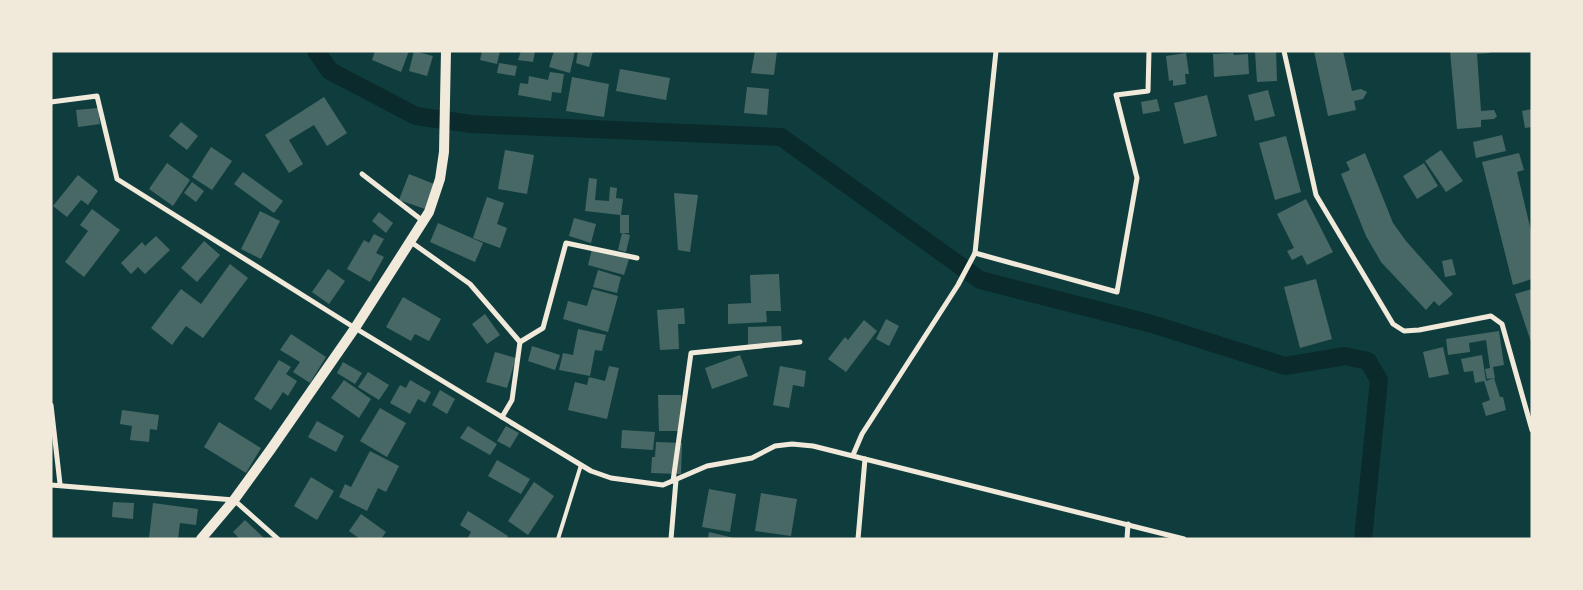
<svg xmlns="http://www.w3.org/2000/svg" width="1583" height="590" viewBox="0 0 1583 590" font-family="Montserrat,sans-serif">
<rect width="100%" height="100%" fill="#0f3d3e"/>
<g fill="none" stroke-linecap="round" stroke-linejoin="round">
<!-- canal -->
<path stroke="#0a2a2b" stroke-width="18" d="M316,51L330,71L416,116L471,124L781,137L980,280L1152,324L1285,366L1345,356L1368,361L1379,380L1363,539"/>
</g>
<!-- building -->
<g fill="#486865">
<path d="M375,51H409L401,72L372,60Z"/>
<path d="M414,51L433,56L427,76L409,71Z"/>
<path d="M482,51H500L497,64L480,60Z"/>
<path d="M521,51H535L533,62L518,60Z"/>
<path d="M554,51H575L570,73L549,67Z"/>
<path d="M578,51H593L589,67L576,63Z"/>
<path d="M755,51H777L774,75L751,73Z"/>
<path d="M1276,51L1277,81L1257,82L1255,52Z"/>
<path d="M1314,51H1343L1352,91L1361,89L1367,92L1363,99L1354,101L1356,110L1328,116Z"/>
<path d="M1450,51H1490V53L1477,54L1481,111L1494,110L1497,116L1494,119L1481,120V127L1457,129Z"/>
<path d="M1186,53L1189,74H1185L1186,84L1173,86V80L1169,81L1166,56Z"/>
<path d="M1233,53L1234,55L1248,54L1249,74L1214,77L1213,54Z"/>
<path d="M499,63L517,66L515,76L497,73Z"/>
<path d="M620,69L670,78L666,100L616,91Z"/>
<path d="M550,72L564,74L561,93L552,92L551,101L518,95L520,83L528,84L529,76L548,80Z"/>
<path d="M572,77L609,84L604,117L566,111Z"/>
<path d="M747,87L769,89L767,115L744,113Z"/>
<path d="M1268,90L1275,116L1255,121L1248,95Z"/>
<path d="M1207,95L1217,136L1184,144L1174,103Z"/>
<path d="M324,97L347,133L327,146L314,125L289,140L303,164L289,173L265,135Z"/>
<path d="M1157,99L1160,111L1143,114L1141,102Z"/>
<path d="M98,108L100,124L78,127L76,110Z"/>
<path d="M1532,109V127L1525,128L1522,111Z"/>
<path d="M181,122L198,136L187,150L169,136Z"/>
<path d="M1502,135L1506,151L1476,158L1473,142Z"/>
<path d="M1286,136L1301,192L1275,200L1259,143Z"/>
<path d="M211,147L232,161L212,190L192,177Z"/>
<path d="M505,150L534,155L527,194L498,189Z"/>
<path d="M1441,150L1463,181L1446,192L1425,161Z"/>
<path d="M1365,153L1393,223L1406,241L1453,294L1439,306L1434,301L1426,310L1381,262L1366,236L1341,174L1350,170L1346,162Z"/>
<path d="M1519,153L1524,170L1517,172L1532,235V279L1513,285L1482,162Z"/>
<path d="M167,163L190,180L173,206L149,189Z"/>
<path d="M1424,163L1438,186L1417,199L1403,176Z"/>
<path d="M243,172L283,201L274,213L234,184Z"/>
<path d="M409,174L434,184L425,209L399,200Z"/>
<path d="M78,175L98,191L88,205L81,200L67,217L53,206Z"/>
<path d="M589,178L597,179L595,200L609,201L610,187L617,188L616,198L623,199L621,215H629V233H620V215L585,211Z"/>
<path d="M192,182L204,191L196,202L184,193Z"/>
<path d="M674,193L698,195L690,252L678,250Z"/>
<path d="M487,197L504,203L497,224L507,228L500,248L473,238Z"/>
<path d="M1306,199L1333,252L1307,265L1302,255L1292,260L1287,251L1294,248L1277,214Z"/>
<path d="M92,209L120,230L84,277L65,262L88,231L80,225Z"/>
<path d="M260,211L280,221L261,259L241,249Z"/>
<path d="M379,212L393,223L386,233L372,221Z"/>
<path d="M574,218L596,224L591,243L569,236Z"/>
<path d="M438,223L483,243L475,262L430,242Z"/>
<path d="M622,233L630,235L626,252L618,250Z"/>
<path d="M374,234L384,239L376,253L384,257L370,282L347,269L364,240L369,243Z"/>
<path d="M156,236L170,250L145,274L138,267L131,274L121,263L142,242L145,246Z"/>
<path d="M204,241L220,255L197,282L181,268Z"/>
<path d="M592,249L629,259L624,275L588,265Z"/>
<path d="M1452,259L1456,275L1445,277L1442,261Z"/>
<path d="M230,264L248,278L203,338L186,326L172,345L151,328L181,289L201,304Z"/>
<path d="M328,269L345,281L329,304L312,292Z"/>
<path d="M598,270L621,277L617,293L593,287Z"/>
<path d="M779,274L781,311H766L767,322L728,324V304L751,303L750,275Z"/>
<path d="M1316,279L1332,339L1300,348L1284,287Z"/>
<path d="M592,289L618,296L608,332L563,319L568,301L587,306Z"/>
<path d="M1532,289V342H1531L1515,294Z"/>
<path d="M403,297L441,319L429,341L415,334L411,341L386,327Z"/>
<path d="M684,308L685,324H678L679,349L660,350L657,310Z"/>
<path d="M485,314L500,335L487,344L472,324Z"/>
<path d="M886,319L899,326L889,346L876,339Z"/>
<path d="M864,320L877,331L846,372L828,359L845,337L848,340Z"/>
<path d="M781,326L782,345L748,347V327Z"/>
<path d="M578,329L606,335L602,351L595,350L590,376L559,370L563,353L573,355Z"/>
<path d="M1499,331L1504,365L1493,367L1495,378L1487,379L1485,369L1490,368L1486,340L1469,343L1470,352L1448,355L1446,339Z"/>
<path d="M291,334L326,357L310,383L293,372L300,362L280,350Z"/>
<path d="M532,346L560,355L555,370L528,361Z"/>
<path d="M1443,347L1449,374L1429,378L1423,352Z"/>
<path d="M495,352L516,358L507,388L486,382Z"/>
<path d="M740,355L748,376L712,389L705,368Z"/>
<path d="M1482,355L1486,381L1494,378L1500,397H1503L1506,410L1486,416L1482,403L1490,400L1484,381L1475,383L1473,371L1464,372L1461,359Z"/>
<path d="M279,360L291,367L286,374L297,381L288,396L283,392L271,410L254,399Z"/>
<path d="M343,362L362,373L355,384L337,373Z"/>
<path d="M609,366L619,368L607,419L568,410L575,382L587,385L589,377L605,381Z"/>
<path d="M780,366L806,371L804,387L793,385L789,408L773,405Z"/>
<path d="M368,372L389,385L379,400L358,387Z"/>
<path d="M344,380L371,399L359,418L331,398Z"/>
<path d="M410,380L431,392L425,403L418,399L410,414L390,403L400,385L406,388Z"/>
<path d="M440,390L455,399L447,414L432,405Z"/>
<path d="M658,395H681L682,431H659Z"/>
<path d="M380,408L406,423L387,457L360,441Z"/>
<path d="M122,410L159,415L157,430L150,429L149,442L130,440L132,426L120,424Z"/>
<path d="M317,421L344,436L336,452L308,437Z"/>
<path d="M219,422L261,448L246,473L204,447Z"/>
<path d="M468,426L497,444L490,455L460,438Z"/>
<path d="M506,426L519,433L510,448L497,441Z"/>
<path d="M622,430L655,432L653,450L621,448Z"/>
<path d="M656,442L682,443L681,474L651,473L652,457H655Z"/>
<path d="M370,451L399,466L386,492L378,488L367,511L339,497L345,484L351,487Z"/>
<path d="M497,460L530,479L521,494L488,476Z"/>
<path d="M311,477L334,491L317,520L294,506Z"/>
<path d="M534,482L554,496L528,535L508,521Z"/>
<path d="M709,489L736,494L730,532L702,527Z"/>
<path d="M761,493L797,499L791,536L755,531Z"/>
<path d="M113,502L134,503L133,519L112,517Z"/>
<path d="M153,503L198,509L196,525L180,523L178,539L149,538Z"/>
<path d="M468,511L508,536L506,539H467L471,532L460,525Z"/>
<path d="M361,514L386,532L381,539H360L349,531Z"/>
<path d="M245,520L265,539H238L239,538L233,532Z"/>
<path d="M709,532L734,538V539H708Z"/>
</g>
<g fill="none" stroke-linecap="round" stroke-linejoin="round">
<!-- service -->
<path stroke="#f1e9da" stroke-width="4" d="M558,539L581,465"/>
<!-- minor -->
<g stroke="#f1e9da" stroke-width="5">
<path d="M1284,51L1316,195L1393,324L1404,331L1419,330L1491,316L1502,324L1532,430"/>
<path d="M51,102L97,96L117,179L355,328L591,471L611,478L663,485L707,466L752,458L775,446L792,444L813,446L1184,539"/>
<path d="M362,174L423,221"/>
<path d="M411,242L470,284L520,342L512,400L502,417"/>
<path d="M975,253L1117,292L1137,178L1116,95L1148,91L1149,51"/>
<path d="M520,342L543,328L566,243L637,258"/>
<path d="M51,405L60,484"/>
<path d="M853,455L862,434L958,285L975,253L996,51"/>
<path d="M673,481L691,353L800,342"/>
<path d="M51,485L234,500L278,539"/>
<path d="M671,539L676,480"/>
<path d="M858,539L865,459"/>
<path d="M1127,539L1128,524"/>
</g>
<!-- secondary -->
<path stroke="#f1e9da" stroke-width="10" d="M201,539L234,500L271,449L355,328L429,212L440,179L444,152L446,51"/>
</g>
<!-- border -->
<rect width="1583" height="590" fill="none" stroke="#f1e9da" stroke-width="105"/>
</svg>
